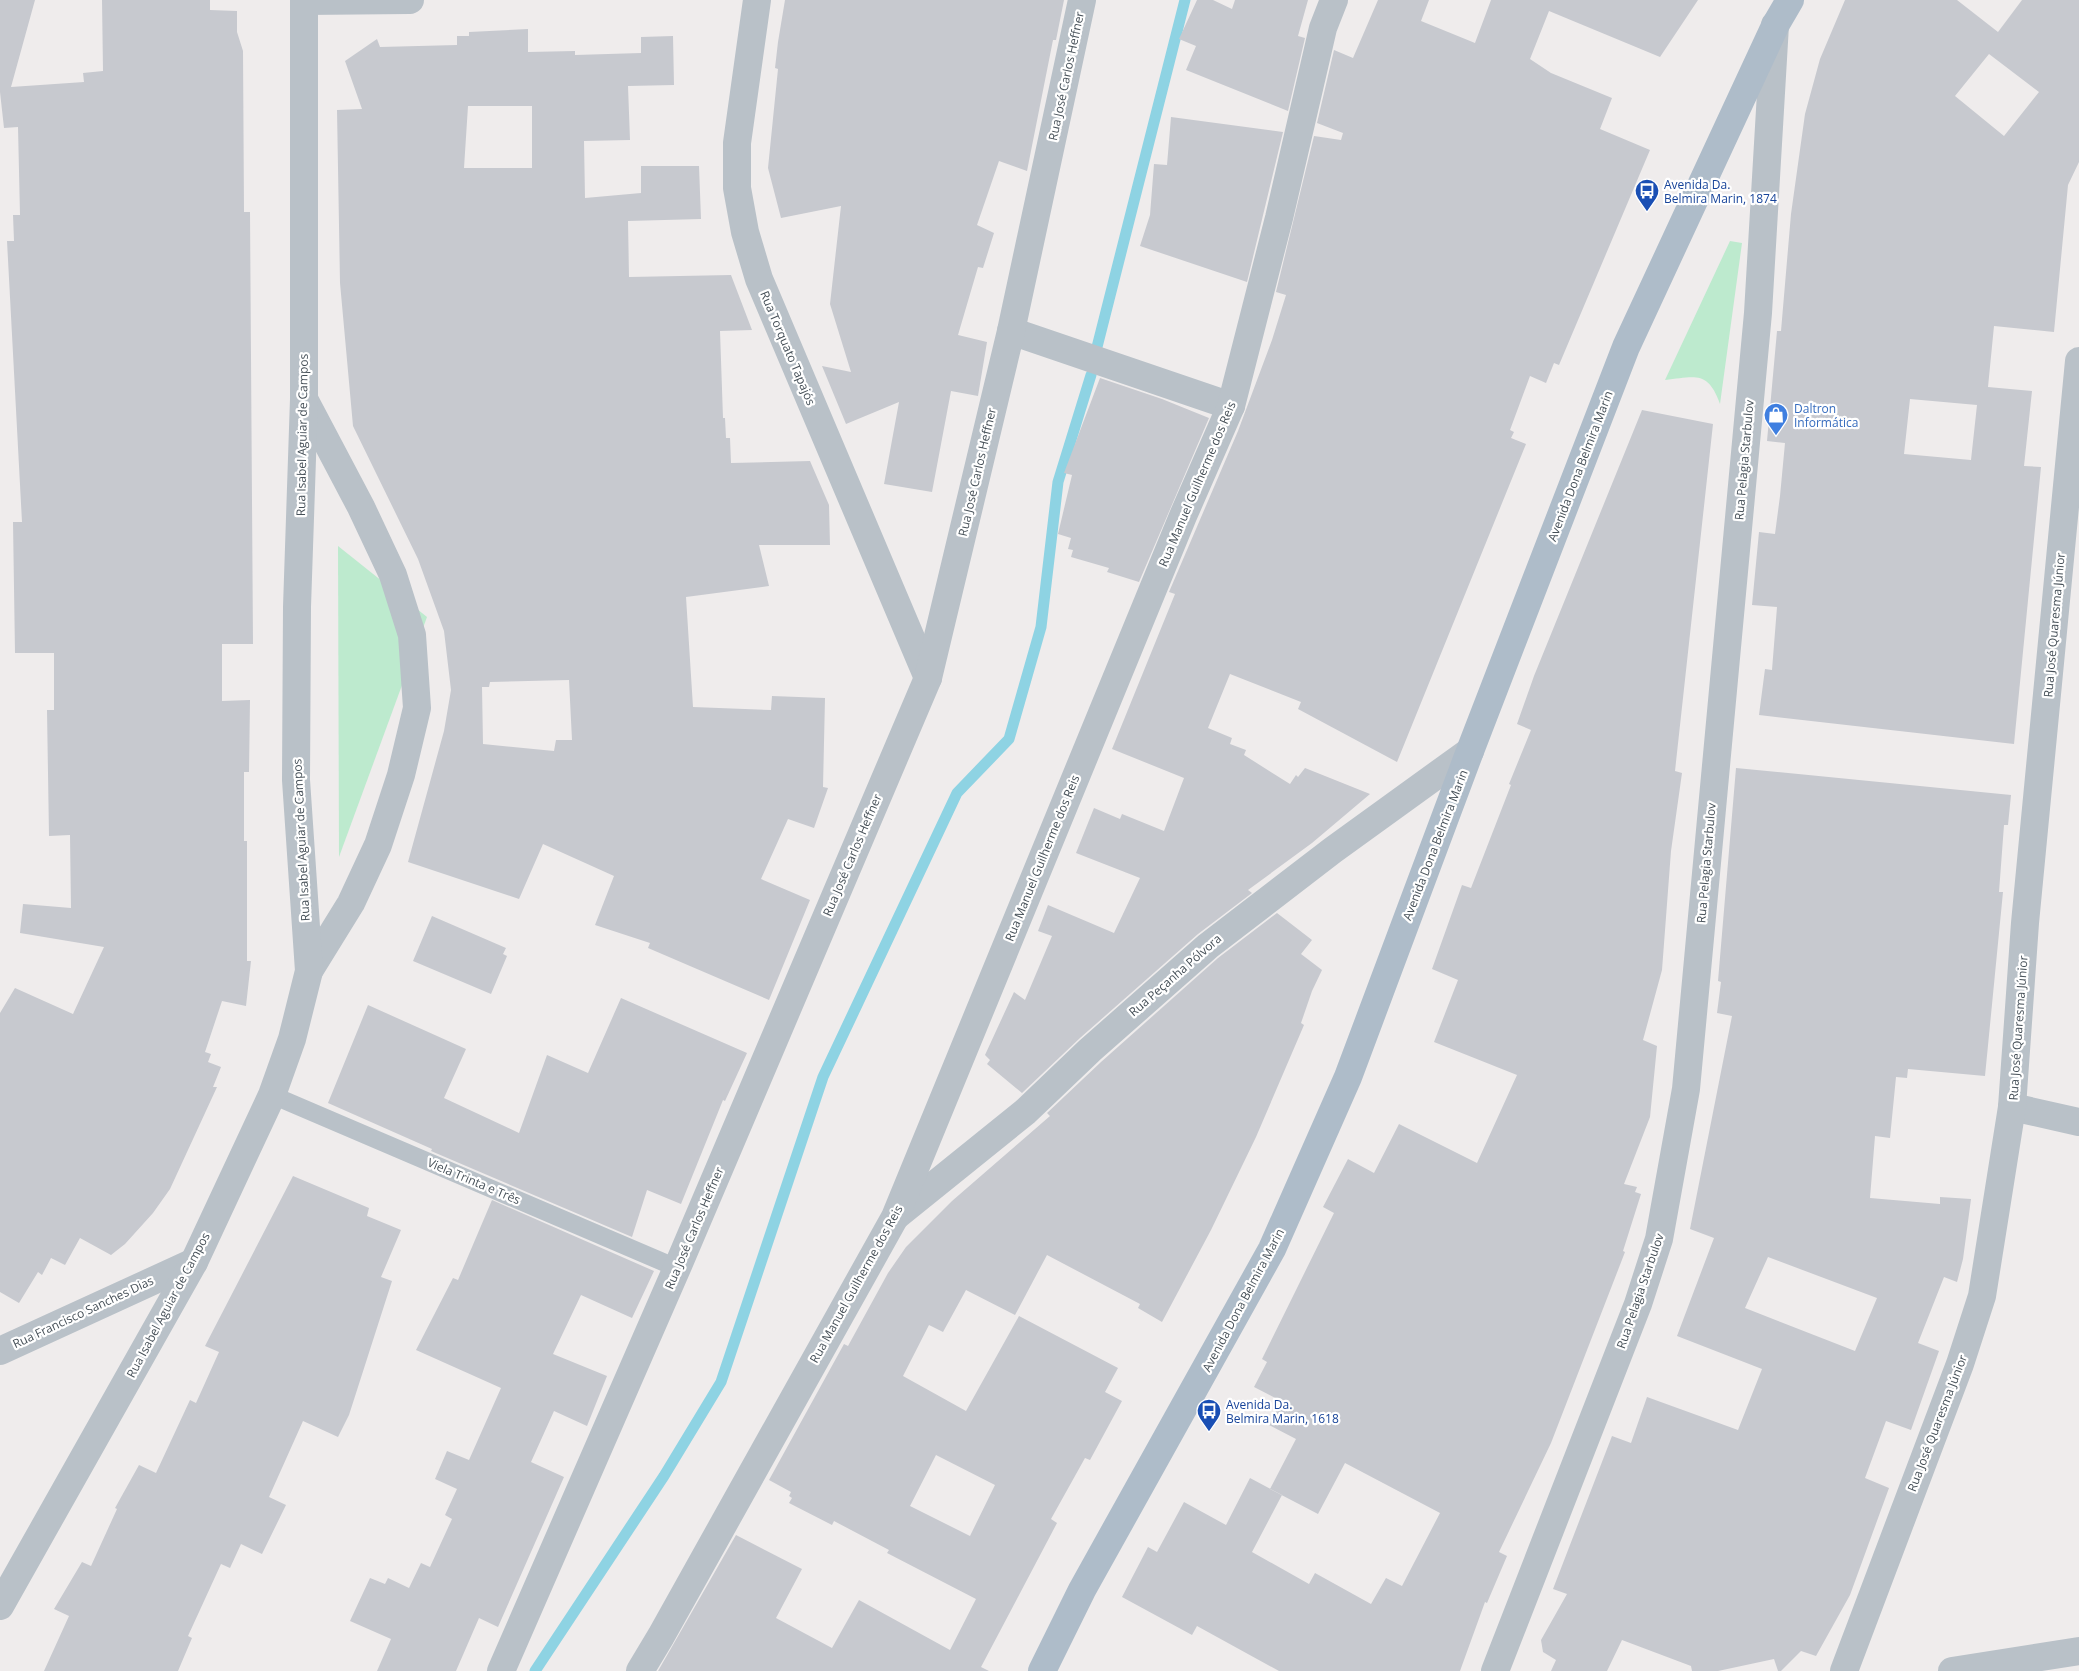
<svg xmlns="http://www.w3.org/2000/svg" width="2079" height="1671" viewBox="0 0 2079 1671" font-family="'Open Sans',sans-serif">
<rect width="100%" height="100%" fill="#efecec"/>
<!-- green -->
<g fill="#bdeace">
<path d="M1730,241L1742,243L1720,404C1708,370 1695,377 1665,380Z"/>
<path d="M338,546L427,617L339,857Z"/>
</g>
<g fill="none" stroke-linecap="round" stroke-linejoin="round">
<!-- stream -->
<g stroke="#8ed3e3" stroke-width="11">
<path d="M1096,351L1185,0"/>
<path d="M535,1671L664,1476L721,1382L823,1077L957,793L1009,739L1041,627L1058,482L1091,375"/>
</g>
</g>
<!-- building -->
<g fill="#c7c9cf" fill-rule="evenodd">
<path d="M0,0H35L11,87L84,82L83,73L103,71L102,0H210V10L237,11V32L243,51L244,212H250L253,644H222V701L250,700L249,772H244V841H247V961H251L246,1006L222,1001L205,1052L211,1054L208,1062L221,1067L213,1087H217L170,1189L153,1213L125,1244L111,1255L80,1238L65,1265L51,1258L42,1275L38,1272L19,1303L0,1292V1013L15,988L73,1014L104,947L20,933L23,904L71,908L70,835L49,836L47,710H54V653H15L13,522H22L7,241H14L13,215H20L18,127L4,128L0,92Z"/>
<path d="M785,0H1064L1056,40H1053L1027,171L999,161L977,225L994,233L983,268L978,267L958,335L987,342L978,396L951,391L932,492L884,484L899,402L846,424L822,366L851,372L830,304L841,206L781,218L768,168L778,69L775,68L778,42Z"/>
<path d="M1197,0H1213L1232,9L1235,0H1308L1298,36L1305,38L1288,111L1186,70L1196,46L1179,39Z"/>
<path d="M1378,0H1429L1421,21L1475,43L1491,0H1698L1660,57L1549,11L1530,59L1551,73L1612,98L1600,129L1650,150L1559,365L1554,363L1546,383L1530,376L1510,430L1514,432L1511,438L1526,444L1397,762L1298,709L1301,702L1230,674L1208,728L1232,738L1230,744L1246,750L1244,755L1290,784L1296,775L1298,777L1305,768L1370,794L1312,843L1248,890L1252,893L1198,934L1080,1038L1022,1093L987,1064L990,1060L985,1055L1014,992L1025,1000L1052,936L1038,931L1048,905L1114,933L1140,878L1076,853L1094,808L1120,819L1122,814L1164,831L1184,778L1112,749L1175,594L1169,592L1238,431L1272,340L1286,295L1276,292L1314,136L1341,140L1343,133L1317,123L1334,50L1353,58Z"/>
<path d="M1845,0H1957L1998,32L2022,0H2079V162L2068,185L2054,332L1994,326L1988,387L2032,391L2024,466L2041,467L2014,744L1759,715L1765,669L1772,670L1777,607L1752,605L1759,532L1775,534L1780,496L1785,443L1767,441L1777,331H1781L1791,214L1805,114L1820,59ZM1989,54L2039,92L2004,136L1955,96ZM1910,399L1977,405L1971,460L1904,454Z"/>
<path d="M528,29V52L575,51V55L641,53V37L673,36L674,85L628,86L630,140L584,141L585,198L641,193V166H699L701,219L628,221L629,277L731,275L752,330L720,331L723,418H725L726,438H730L731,463L810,461L829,505L830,545H759L769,586L686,597L693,707L771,710L772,696L825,698L823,787L828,788L814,828L788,819L761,879L810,900L769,1000L648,948L650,943L595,925L614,876L543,844L519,899L408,862L444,731L451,690L444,631L418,559L353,426L340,283L337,110L362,109L345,61L377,39L380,47L457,45V36H469V32ZM468,106H532V168H464ZM569,680L572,740H556L554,751L483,744L482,687H489L490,682Z"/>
<path d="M1171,117L1283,132L1247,282L1140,246L1150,215L1154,164L1167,165Z"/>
<path d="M1100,378L1162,399L1209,418L1139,582L1107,572L1109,568L1071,557L1073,550L1068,549L1071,538L1058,534L1072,475L1064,473Z"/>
<path d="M1642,410L1713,424L1675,771L1682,773L1671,851L1662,970L1643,1040L1657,1046L1650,1117L1624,1184L1637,1187L1635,1192L1641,1194L1623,1251L1625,1252L1551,1443L1499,1552L1507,1556L1487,1603L1485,1602L1460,1671H1279L1197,1626L1192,1635L1122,1597L1148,1547L1157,1552L1184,1502L1226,1525L1250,1478L1282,1495L1252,1552L1309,1584L1315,1573L1371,1604L1386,1578L1402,1586L1440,1513L1345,1463L1318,1514L1270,1489L1296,1439L1269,1425L1281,1401L1254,1387L1267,1362L1262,1359L1334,1213L1323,1207L1348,1159L1374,1173L1399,1124L1477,1163L1517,1075L1434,1042L1458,980L1432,969L1462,885L1471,888L1511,785L1509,784L1531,730L1517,724L1534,676Z"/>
<path d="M1736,768L2011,795L2008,825H2004L1999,892H2003L1985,1076L1908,1069L1907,1078L1896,1077L1890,1138L1875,1136L1870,1198L1940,1204V1197L1971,1199L1963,1259L1957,1282L1944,1277L1918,1343L1939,1351L1911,1430L1886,1421L1865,1478L1889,1488L1850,1595L1816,1656L1801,1651L1781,1671H1778L1774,1659L1718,1671H1692L1691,1666L1622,1640L1607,1671H1551L1556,1660L1543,1652L1541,1640L1567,1594L1553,1589L1612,1436L1631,1443L1647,1397L1738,1430L1762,1369L1677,1336L1714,1238L1690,1229L1732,1016L1717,1013L1721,982L1718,981ZM1768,1257L1877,1298L1855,1351L1745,1308Z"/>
<path d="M1277,913L1312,940L1301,954L1322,970L1312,991L1301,1023L1304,1025L1256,1137L1211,1230L1162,1322L1138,1308L1140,1304L1047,1255L1015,1315L966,1290L943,1332L929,1325L903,1376L966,1411L1019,1316L1118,1368L1105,1392L1122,1401L1090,1460L1085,1458L1051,1519L1057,1523L981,1667L989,1671H658L736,1535L802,1569L776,1618L832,1648L859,1600L950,1650L976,1599L887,1553L889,1550L834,1521L832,1525L789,1503L792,1498L789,1496L791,1492L769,1480L844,1344L848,1346L888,1273L906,1247L952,1201L1050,1116L1047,1113L1101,1062L1218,958ZM936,1455L995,1485L970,1536L910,1506Z"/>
<path d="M432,916L506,948L503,954L507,956L491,994L413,961Z"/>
<path d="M621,998L747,1053L725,1101L723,1100L681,1204L647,1190L632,1237L431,1151L432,1149L328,1103L368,1005L466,1049L444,1098L519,1133L547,1055L588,1073Z"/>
<path d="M293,1176L369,1208L367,1216L401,1230L381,1277L392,1281L349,1415L338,1437L303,1421L269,1497L286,1505L262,1554L241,1544L230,1568L221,1564L188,1636L192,1638L178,1671H44L69,1616L54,1609L82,1562L91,1566L117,1509L115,1508L139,1465L156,1473L190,1400L196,1403L219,1352L205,1346Z"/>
<path d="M492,1200L654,1271L632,1318L581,1295L553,1354L607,1376L587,1426L554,1411L531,1462L564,1477L498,1627L479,1618L456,1671H377L391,1639L350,1621L370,1578L385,1584L388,1578L409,1588L421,1563L430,1567L452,1519L445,1515L457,1489L435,1479L447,1451L469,1460L501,1388L416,1350L453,1278L458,1280Z"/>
</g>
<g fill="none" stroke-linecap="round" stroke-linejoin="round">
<!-- service -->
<path stroke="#b9c1c8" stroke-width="18" d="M272,1095L677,1268"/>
<!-- minor -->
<g stroke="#b9c1c8" stroke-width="28">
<path d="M757,0L737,143V188L745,232L759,279L928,678"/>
<path d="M304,1L410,0"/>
<path d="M1011,331L1231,406"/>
<path d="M304,399L361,507L393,575L412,635L417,708L401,775L378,845L351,903L309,971"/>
<path d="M2012,1107L2079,1122"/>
<path d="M896,1216L1025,1112L1090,1050L1208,946L1333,850L1470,751"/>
<path d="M0,1351L194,1262"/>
<path d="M501,1671L677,1268L928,678L1011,331L1082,0"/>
<path d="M640,1671L661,1636L895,1217L1183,516L1231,406L1279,218L1323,28L1334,0"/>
<path d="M1495,1671L1638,1304L1659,1239L1686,1089L1758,313L1775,25"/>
<path d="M1844,1671L1960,1364L1982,1296L2012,1107L2025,923L2079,361"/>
<path d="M1952,1671L2079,1651"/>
</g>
<!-- tertiary -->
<path stroke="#b9c1c8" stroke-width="28" d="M0,1606L194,1262L272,1095L292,1039L309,971L296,780L297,607L304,399V0"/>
<!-- primary -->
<path stroke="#aebcc9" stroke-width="28" d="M1042,1671L1082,1590L1272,1249L1348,1077L1470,751L1626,347L1776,24L1790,0"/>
</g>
<!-- icons -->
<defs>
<symbol id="bus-pin" viewBox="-11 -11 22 30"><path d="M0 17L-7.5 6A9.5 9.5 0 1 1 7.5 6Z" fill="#1a4fb4" stroke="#fff"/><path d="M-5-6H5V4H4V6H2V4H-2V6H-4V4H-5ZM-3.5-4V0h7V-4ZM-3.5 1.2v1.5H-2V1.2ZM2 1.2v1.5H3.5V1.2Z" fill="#fff"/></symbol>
<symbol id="shop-pin" viewBox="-11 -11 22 30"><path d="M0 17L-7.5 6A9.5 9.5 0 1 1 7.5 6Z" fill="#3f7fe0" stroke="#fff"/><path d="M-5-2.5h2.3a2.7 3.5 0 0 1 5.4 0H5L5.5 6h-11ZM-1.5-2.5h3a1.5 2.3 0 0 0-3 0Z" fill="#fff"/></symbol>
</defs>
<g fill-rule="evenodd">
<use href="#bus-pin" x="1633" y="177" width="28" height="38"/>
<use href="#shop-pin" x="1762" y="401" width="28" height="38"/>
<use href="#bus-pin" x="1195" y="1397" width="28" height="38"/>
</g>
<g text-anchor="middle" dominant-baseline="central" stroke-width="4.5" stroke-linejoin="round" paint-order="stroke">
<!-- street labels -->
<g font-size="12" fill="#465058" stroke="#fff">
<text transform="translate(1066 76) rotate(-78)">Rua José Carlos Heffner</text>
<text transform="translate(788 348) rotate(67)">Rua Torquato Tapajós</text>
<text transform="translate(302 435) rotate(-89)">Rua Isabel Aguiar de Campos</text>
<text transform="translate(1744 460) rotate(-85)">Rua Pelagia Starbulov</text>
<text transform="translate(1580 466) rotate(-69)">Avenida Dona Belmira Marin</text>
<text transform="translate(977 472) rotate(-77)">Rua José Carlos Heffner</text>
<text transform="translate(1197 484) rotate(-67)">Rua Manuel Guilherme dos Reis</text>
<text transform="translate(2054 625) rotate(-85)">Rua José Quaresma Júnior</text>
<text transform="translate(301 840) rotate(-93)">Rua Isabel Aguiar de Campos</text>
<text transform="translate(1435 845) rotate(-69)">Avenida Dona Belmira Marin</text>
<text transform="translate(852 855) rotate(-67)">Rua José Carlos Heffner</text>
<text transform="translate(1042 858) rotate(-68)">Rua Manuel Guilherme dos Reis</text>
<text transform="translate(1706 863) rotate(-85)">Rua Pelagia Starbulov</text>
<text transform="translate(1175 975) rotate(-41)">Rua Peçanha Pólvora</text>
<text transform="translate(2018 1028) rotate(-86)">Rua José Quaresma Júnior</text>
<text transform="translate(474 1181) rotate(23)">Viela Trinta e Três</text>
<text transform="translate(694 1228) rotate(-67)">Rua José Carlos Heffner</text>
<text transform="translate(856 1284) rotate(-61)">Rua Manuel Guilherme dos Reis</text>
<text transform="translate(1640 1291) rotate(-71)">Rua Pelagia Starbulov</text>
<text transform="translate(1243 1300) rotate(-62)">Avenida Dona Belmira Marin</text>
<text transform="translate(168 1305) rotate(-62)">Rua Isabel Aguiar de Campos</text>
<text transform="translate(83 1312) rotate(-25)">Rua Francisco Sanches Dias</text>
<text transform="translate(1937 1423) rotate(-69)">Rua José Quaresma Júnior</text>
</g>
<!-- transit labels -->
<g font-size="12" fill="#164399" stroke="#fff" text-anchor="start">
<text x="1664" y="184">Avenida Da.<tspan x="1664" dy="14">Belmira Marin, 1874</tspan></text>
<text x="1226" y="1404">Avenida Da.<tspan x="1226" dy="14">Belmira Marin, 1618</tspan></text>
</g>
<!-- shop labels -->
<g font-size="12" fill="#366cbe" stroke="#fff" text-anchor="start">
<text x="1794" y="408">Daltron<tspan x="1794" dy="14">Informática</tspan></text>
</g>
</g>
</svg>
